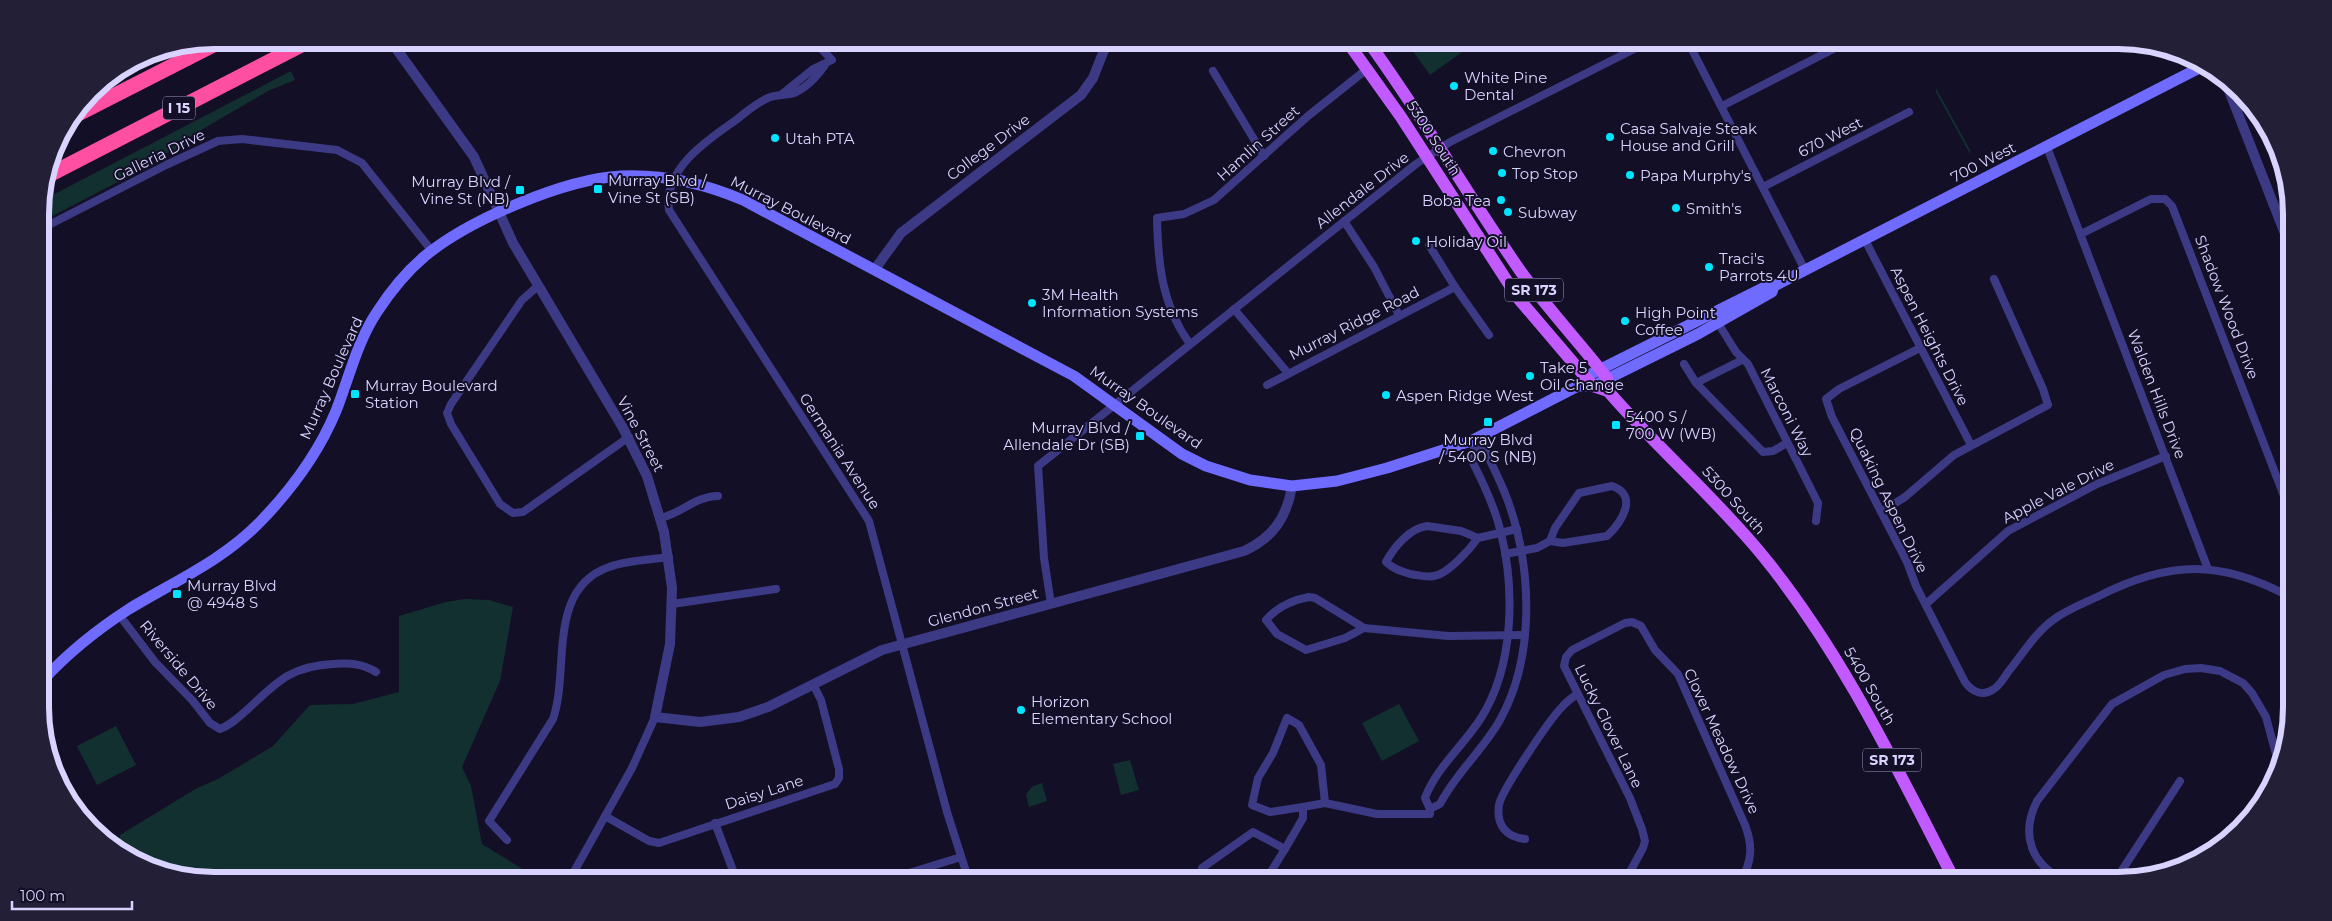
<svg xmlns="http://www.w3.org/2000/svg" width="2332" height="921" viewBox="0 0 2332 921" font-family="Montserrat,sans-serif">
<rect width="100%" height="100%" fill="#130f26"/>
<!-- green -->
<g fill="#12302f">
<path d="M1405,40H1475L1476,42L1430,75Z"/>
<path d="M291,71L295,80L268,91L191,136L185,146L142,163L135,173L41,222V201Z"/>
<path d="M1936,88L1970,150V154L1936,92Z"/>
<path d="M464,599L489,600L513,607L500,681L462,767L471,786L482,844L542,881H213L157,872L112,841L120,840V835L197,788L218,779L273,746L310,705L353,704L399,692V616L446,602Z"/>
<path d="M1399,704L1419,741L1382,761L1362,723Z"/>
<path d="M116,726L136,765L97,785L77,746Z"/>
<path d="M1130,760L1139,790L1121,795L1113,764Z"/>
<path d="M1042,783L1047,801L1029,807L1026,794L1033,786Z"/>
</g>
<g fill="none" stroke-linecap="round" stroke-linejoin="round">
<!-- minor -->
<g stroke="#3d3a85" stroke-width="8">
<path d="M1687,40L1805,270"/>
<path d="M825,65C818,75 806,88 794,93C786,96 776,94 768,98C756,103 746,112 736,120C707,140 663,169 669,210L869,521L947,812L969,881"/>
<path d="M1213,71L1264,156"/>
<path d="M782,94L813,69L832,60L813,40"/>
<path d="M1722,106L1851,40"/>
<path d="M2047,147L2208,569"/>
<path d="M1763,187L1909,112"/>
<path d="M1344,221L1374,267L1399,315"/>
<path d="M41,229L166,165L218,141L242,139L337,150L362,163L432,251"/>
<path d="M2081,234L2151,199H2165L2172,206L2291,514"/>
<path d="M1865,240L1971,445"/>
<path d="M1429,245L1455,287L1489,335"/>
<path d="M538,286L522,300L451,404L447,413L451,424L500,504L513,513L523,512L629,437"/>
<path d="M1234,309L1287,372"/>
<path d="M1718,323L1736,352L1748,364L1818,503L1816,521"/>
<path d="M1190,344C1162,306 1158,264 1157,218L1184,214L1214,200L1308,116L1367,69"/>
<path d="M1920,348L1839,389L1826,399L1832,417L1907,562L1916,586L1965,682C1972,692 1983,697 1994,689C2000,685 2004,678 2008,672C2022,655 2035,633 2053,620C2066,610 2082,604 2097,597C2169,560 2221,559 2292,598"/>
<path d="M1684,364L1696,383L1763,452L1773,451L1787,443"/>
<path d="M1696,383L1742,360"/>
<path d="M1267,385L1455,287"/>
<path d="M1612,486C1639,495 1622,522 1607,536L1563,543L1550,541L1555,528L1579,493Z"/>
<path d="M1881,512L1905,497L1954,455L2048,405L2043,389L1994,279"/>
<path d="M661,518C682,513 696,496 718,496"/>
<path d="M1427,526L1461,531L1478,538C1470,549 1448,574 1434,576C1426,578 1418,575 1410,574C1401,571 1393,569 1386,562C1394,547 1410,528 1427,526Z"/>
<path d="M1478,538L1517,529"/>
<path d="M1505,554L1537,548L1550,541"/>
<path d="M1309,597L1315,598L1364,628L1345,638L1306,650L1277,634L1266,620C1277,607 1293,600 1309,597Z"/>
<path d="M672,604L776,589"/>
<path d="M1051,604L1044,558L1038,466L1416,164L1450,142L1652,40"/>
<path d="M1926,604L2008,531L2097,484L2166,456"/>
<path d="M120,616L155,662L193,701L210,723L220,729C231,725 239,717 248,709C277,682 291,666 333,664C350,663 361,663 376,672"/>
<path d="M1364,628L1448,636L1525,635"/>
<path d="M1303,807L1270,812L1252,805L1258,778L1273,753L1287,718L1299,725L1321,765L1325,803"/>
<path d="M1430,809L1440,804C1456,773 1483,750 1500,720C1535,657 1532,570 1509,504C1503,486 1494,469 1486,452L1475,448L1473,445"/>
<path d="M605,816L649,841L659,843L835,784L839,778V769L821,700L813,684"/>
<path d="M715,823L737,881"/>
<path d="M1525,839C1506,837 1496,825 1499,805C1501,791 1550,719 1562,707C1566,702 1572,698 1577,694"/>
<path d="M507,840L489,821L553,719C570,670 546,589 609,567C627,560 649,560 669,557"/>
<path d="M1285,849L1303,818V807L1325,803L1377,814H1430V809L1425,798C1436,768 1464,745 1481,718C1514,666 1515,590 1501,533C1495,507 1483,482 1471,459L1475,448"/>
<path d="M571,877L632,768L655,717"/>
<path d="M883,881L961,857"/>
<path d="M1208,881L1202,868L1253,832L1285,849L1265,881"/>
<path d="M1625,881L1643,848L1645,841L1642,829L1630,798L1564,666L1566,657L1572,650L1625,623L1632,622L1641,626L1655,650L1678,674L1745,825C1753,846 1752,861 1741,881"/>
<path d="M2067,881C2031,866 2020,835 2037,801L2112,704L2164,675L2185,669L2201,668L2220,671L2243,683L2252,693L2266,717L2280,769"/>
<path d="M2115,881L2180,781"/>
</g>
<!-- tertiary -->
<g stroke="#3d3a85" stroke-width="10">
<path d="M390,40L474,157L513,243L623,428L647,476L664,532L672,588L670,644L655,717L700,722L739,717L768,707L882,650L1244,551C1273,538 1287,517 1292,486"/>
<path d="M2224,78L2291,249"/>
<path d="M875,269L901,233L1081,95L1093,78L1108,40"/>
</g>
<!-- secondary -->
<g stroke="#6f6bff" stroke-width="11">
<path d="M1581,383L1585,377L1769,285L1774,286L2205,65"/>
<path d="M43,680C68,653 98,629 129,609C175,581 222,561 260,522C291,490 319,452 336,411C349,378 357,342 377,312C390,292 406,272 425,256C469,220 564,179 621,176C664,174 703,183 743,200L1074,376L1182,454L1206,466L1250,480L1292,486L1337,481L1387,468L1471,441L1578,386H1593L1698,334L1772,292L1774,286"/>
</g>
<!-- primary -->
<g stroke="#c25bff" stroke-width="12">
<path d="M1346,40L1401,117L1518,298L1593,386L1608,391C1657,448 1715,497 1763,556C1843,654 1897,769 1955,881"/>
<path d="M1367,40C1422,115 1468,196 1521,272C1548,309 1579,342 1607,378L1608,391"/>
</g>
<!-- motorway -->
<g stroke="#ff4fa3" stroke-width="15">
<path d="M74,116L223,40"/>
<path d="M47,176L311,40"/>
</g>
</g>
<!-- markers -->
<g fill="#00e5ff" stroke="#130f26" stroke-width="2">
<circle cx="1454" cy="86" r="5"/>
<circle cx="1610" cy="137" r="5"/>
<circle cx="775" cy="138" r="5"/>
<circle cx="1493" cy="151" r="5"/>
<circle cx="1502" cy="173" r="5"/>
<circle cx="1630" cy="175" r="5"/>
<rect x="593" y="184" width="10" height="10" rx="2.5"/>
<rect x="515" y="185" width="10" height="10" rx="2.5"/>
<circle cx="1501" cy="200" r="5"/>
<circle cx="1676" cy="208" r="5"/>
<circle cx="1508" cy="212" r="5"/>
<circle cx="1416" cy="241" r="5"/>
<circle cx="1709" cy="267" r="5"/>
<circle cx="1032" cy="303" r="5"/>
<circle cx="1625" cy="321" r="5"/>
<circle cx="1530" cy="376" r="5"/>
<rect x="350" y="389" width="10" height="10" rx="2.5"/>
<circle cx="1386" cy="395" r="5"/>
<rect x="1483" y="417" width="10" height="10" rx="2.5"/>
<rect x="1611" y="420" width="10" height="10" rx="2.5"/>
<rect x="1135" y="431" width="10" height="10" rx="2.5"/>
<rect x="172" y="589" width="10" height="10" rx="2.5"/>
<circle cx="1021" cy="710" r="5"/>
</g>
<g text-anchor="middle" dominant-baseline="central" stroke-width="4" stroke-linejoin="round" paint-order="stroke">
<!-- shield labels -->
<g fill="#130f26" stroke="#9e99be" stroke-width="1">
<rect x="163" y="96.5" width="32" height="23" rx="4"/>
<rect x="1505" y="278.5" width="58" height="23" rx="4"/>
<rect x="1863" y="748.5" width="58" height="23" rx="4"/>
</g>
<g font-size="14" font-weight="bold" fill="#d9d4ff">
<text x="179" y="108">I 15</text>
<text x="1534" y="290">SR 173</text>
<text x="1892" y="760">SR 173</text>
</g>
<!-- poi labels -->
<g font-size="15" fill="#d9d4ff" stroke="#130f26" text-anchor="start">
<text x="1464" y="77">White Pine<tspan x="1464" dy="17">Dental</tspan></text>
<text x="1620" y="128">Casa Salvaje Steak<tspan x="1620" dy="17">House and Grill</tspan></text>
<text x="785" y="138">Utah PTA</text>
<text x="1503" y="151">Chevron</text>
<text x="1512" y="173">Top Stop</text>
<text x="1640" y="175">Papa Murphy's</text>
<text x="608" y="180">Murray Blvd /<tspan x="608" dy="17">Vine St (SB)</tspan></text>
<text x="510" y="181" text-anchor="end">Murray Blvd /<tspan x="510" dy="17">Vine St (NB)</tspan></text>
<text x="1491" y="200" text-anchor="end">Boba Tea</text>
<text x="1686" y="208">Smith's</text>
<text x="1518" y="212">Subway</text>
<text x="1426" y="241">Holiday Oil</text>
<text x="1719" y="258">Traci's<tspan x="1719" dy="17">Parrots 4U</tspan></text>
<text x="1042" y="294">3M Health<tspan x="1042" dy="17">Information Systems</tspan></text>
<text x="1635" y="312">High Point<tspan x="1635" dy="17">Coffee</tspan></text>
<text x="1540" y="367">Take 5<tspan x="1540" dy="17">Oil Change</tspan></text>
<text x="365" y="385">Murray Boulevard<tspan x="365" dy="17">Station</tspan></text>
<text x="1396" y="395">Aspen Ridge West</text>
<text x="1626" y="416">5400 S /<tspan x="1626" dy="17">700 W (WB)</tspan></text>
<text x="1130" y="427" text-anchor="end">Murray Blvd /<tspan x="1130" dy="17">Allendale Dr (SB)</tspan></text>
<text x="1488" y="439" text-anchor="middle">Murray Blvd<tspan x="1488" dy="17">/ 5400 S (NB)</tspan></text>
<text x="187" y="585">Murray Blvd<tspan x="187" dy="17">@ 4948 S</tspan></text>
<text x="1031" y="701">Horizon<tspan x="1031" dy="17">Elementary School</tspan></text>
</g>
<!-- street labels -->
<g font-size="15" fill="#d9d4ff" stroke="#130f26">
<text transform="translate(1830 137) rotate(-27)">670 West</text>
<text transform="translate(1434 138) rotate(57)">5300 South</text>
<text transform="translate(1258 143) rotate(-42)">Hamlin Street</text>
<text transform="translate(988 147) rotate(-37)">College Drive</text>
<text transform="translate(159 155) rotate(-26)">Galleria Drive</text>
<text transform="translate(1983 162) rotate(-27)">700 West</text>
<text transform="translate(1362 190) rotate(-38)">Allendale Drive</text>
<text transform="translate(791 210) rotate(27)">Murray Boulevard</text>
<text transform="translate(2227 307) rotate(69)">Shadow Wood Drive</text>
<text transform="translate(1354 323) rotate(-27)">Murray Ridge Road</text>
<text transform="translate(1930 336) rotate(63)">Aspen Heights Drive</text>
<text transform="translate(331 378) rotate(-66)">Murray Boulevard</text>
<text transform="translate(2157 394) rotate(69)">Walden Hills Drive</text>
<text transform="translate(1146 407) rotate(35)">Murray Boulevard</text>
<text transform="translate(1787 412) rotate(63)">Marconi Way</text>
<text transform="translate(641 434) rotate(62)">Vine Street</text>
<text transform="translate(840 451) rotate(57)">Germania Avenue</text>
<text transform="translate(2058 491) rotate(-27)">Apple Vale Drive</text>
<text transform="translate(1734 500) rotate(48)">5300 South</text>
<text transform="translate(1889 500) rotate(64)">Quaking Aspen Drive</text>
<text transform="translate(983 607) rotate(-15)">Glendon Street</text>
<text transform="translate(179 665) rotate(50)">Riverside Drive</text>
<text transform="translate(1870 686) rotate(60)">5400 South</text>
<text transform="translate(1609 726) rotate(64)">Lucky Clover Lane</text>
<text transform="translate(1722 741) rotate(65)">Clover Meadow Drive</text>
<text transform="translate(764 792) rotate(-18)">Daisy Lane</text>
</g>
</g>
<!-- crop -->
<path d="M0 0H2332V921H0ZM214 49H2118A165 165 0 0 1 2283 214V707A165 165 0 0 1 2118 872H214A165 165 0 0 1 49 707V214A165 165 0 0 1 214 49Z" fill="#231f37" fill-rule="evenodd"/>
<path fill="none" stroke="#d9d4ff" stroke-width="6" d="M214 49H2118A165 165 0 0 1 2283 214V707A165 165 0 0 1 2118 872H214A165 165 0 0 1 49 707V214A165 165 0 0 1 214 49Z"/>
<!-- scale -->
<path d="M12 901v8h120v-8" fill="none" stroke="#d9d4ff" stroke-width="2.5"/>
<text x="20" y="901" font-size="15" fill="#d9d4ff" stroke="#130f26" stroke-width="4" paint-order="stroke">100 m</text>
</svg>
